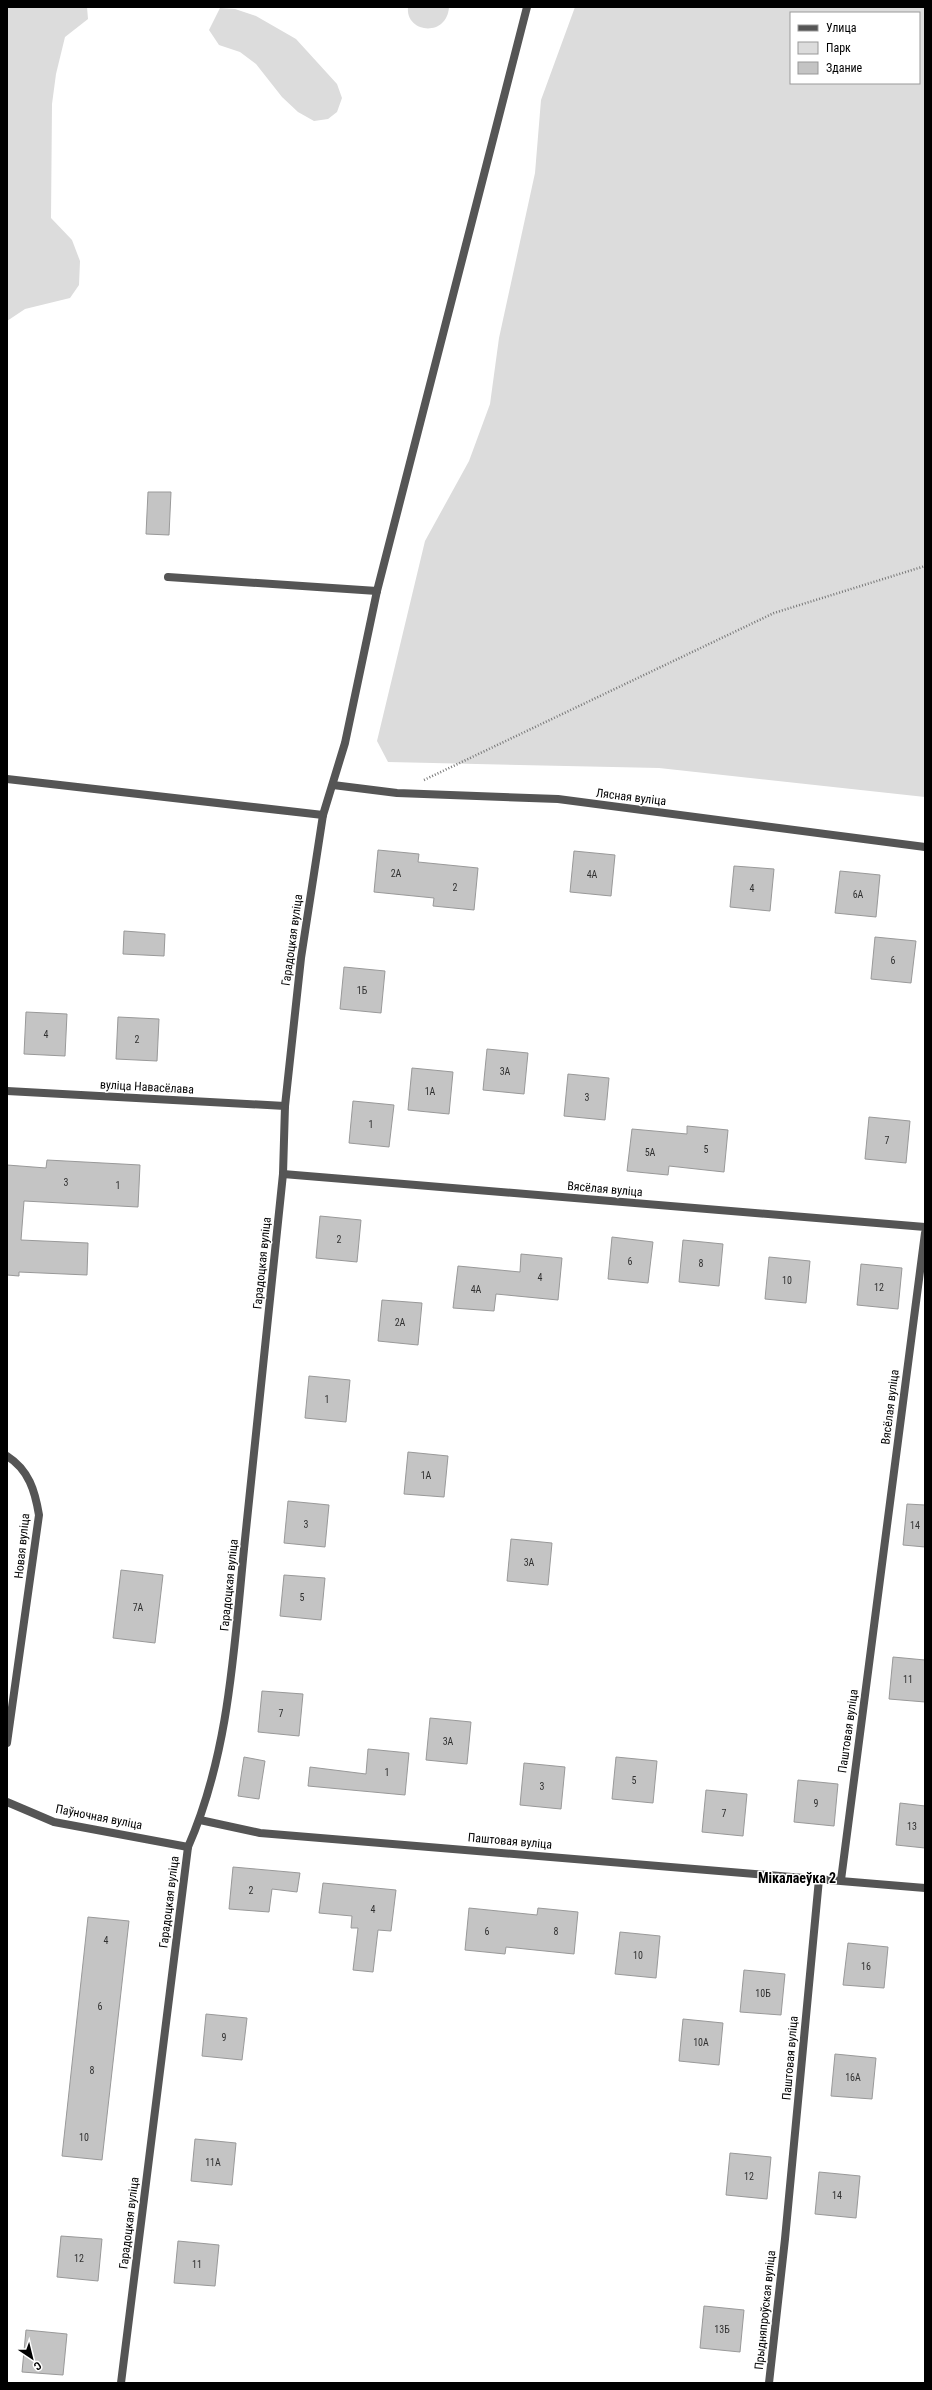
<svg xmlns="http://www.w3.org/2000/svg" width="932" height="2390" viewBox="0 0 932 2390" font-family="'Roboto Condensed',sans-serif">
<rect width="100%" height="100%" fill="#fff"/>
<!-- green -->
<g fill="#dcdcdc" fill-rule="evenodd">
<path d="M7,7H87L88,19L65,37L56,74L52,104L51,218L72,240L80,261L79,285L70,298L25,309L7,321Z"/>
<path d="M408,7H449C447,38 405,33 408,7Z"/>
<path d="M575,7H925V797L659,768L388,762L377,741L425,541L469,461L490,404L499,338L535,173L541,100ZM791,13H919V83H791Z"/>
<path d="M220,8L235,9L256,16L296,39L337,84L342,98L337,112L328,119L314,121L298,112L282,97L256,64L240,52L219,45L209,30Z"/>
</g>
<!-- building -->
<g fill="#c4c4c4" stroke="#999">
<path d="M148,492H171L169,535L146,534Z"/>
<path d="M378,850L419,854L418,862L478,868L474,910L433,906L434,898L374,892Z"/>
<path d="M574,851L615,855L611,896L570,892Z"/>
<path d="M734,866L774,869L770,911L730,907Z"/>
<path d="M840,871L880,875L876,917L835,913Z"/>
<path d="M124,931L165,934L164,956L123,954Z"/>
<path d="M875,937L916,941L911,983L871,979Z"/>
<path d="M344,967L385,971L381,1013L340,1009Z"/>
<path d="M26,1012L67,1014L65,1056L24,1054Z"/>
<path d="M118,1017L159,1019L157,1061L116,1059Z"/>
<path d="M487,1049L528,1053L524,1094L483,1090Z"/>
<path d="M412,1068L453,1072L449,1114L408,1110Z"/>
<path d="M568,1074L609,1078L605,1120L564,1116Z"/>
<path d="M353,1101L394,1105L389,1147L349,1143Z"/>
<path d="M869,1117L910,1121L906,1163L865,1159Z"/>
<path d="M687,1126L728,1130L724,1172L669,1166L668,1175L627,1171L632,1129L687,1134Z"/>
<path d="M47,1160L140,1165L138,1207L24,1201L21,1240L88,1243L87,1275L19,1272V1276L7,1275V1165L46,1168Z"/>
<path d="M320,1216L361,1220L357,1262L316,1258Z"/>
<path d="M612,1237L653,1242L648,1283L608,1279Z"/>
<path d="M683,1240L723,1244L719,1286L679,1282Z"/>
<path d="M521,1254L562,1258L558,1300L496,1294L494,1311L453,1308L458,1266L520,1272Z"/>
<path d="M769,1257L810,1261L806,1303L765,1299Z"/>
<path d="M861,1264L902,1268L898,1309L857,1305Z"/>
<path d="M382,1300L422,1303L418,1345L378,1341Z"/>
<path d="M309,1376L350,1380L346,1422L305,1418Z"/>
<path d="M408,1452L448,1456L444,1497L404,1494Z"/>
<path d="M288,1501L329,1505L325,1547L284,1543Z"/>
<path d="M907,1504L925,1505V1547L903,1545Z"/>
<path d="M511,1539L552,1543L548,1585L507,1581Z"/>
<path d="M121,1570L163,1575L155,1643L113,1638Z"/>
<path d="M284,1575L325,1578L321,1620L280,1616Z"/>
<path d="M893,1657L925,1660V1702L889,1699Z"/>
<path d="M262,1691L303,1694L299,1736L258,1732Z"/>
<path d="M430,1718L471,1722L467,1764L426,1760Z"/>
<path d="M368,1749L409,1753L405,1795L308,1786L310,1767L366,1774Z"/>
<path d="M244,1757L265,1761L259,1799L238,1796Z"/>
<path d="M616,1757L657,1761L653,1803L612,1799Z"/>
<path d="M524,1763L565,1767L561,1809L520,1805Z"/>
<path d="M798,1780L838,1784L834,1826L794,1822Z"/>
<path d="M706,1790L747,1794L743,1836L702,1832Z"/>
<path d="M900,1803L925,1806V1848L896,1845Z"/>
<path d="M233,1867L300,1873L297,1892L272,1889L269,1912L229,1909Z"/>
<path d="M323,1883L396,1890L391,1931L378,1930L373,1972L353,1970L358,1928H351L352,1916L319,1913Z"/>
<path d="M469,1908L537,1915L538,1908L578,1912L574,1954L506,1947L505,1954L465,1950Z"/>
<path d="M88,1917L129,1921L102,2160L62,2156Z"/>
<path d="M620,1932L660,1936L656,1978L615,1974Z"/>
<path d="M848,1943L888,1947L884,1988L843,1985Z"/>
<path d="M744,1970L785,1974L781,2015L740,2012Z"/>
<path d="M206,2014L247,2018L242,2060L202,2056Z"/>
<path d="M683,2019L723,2023L719,2065L679,2061Z"/>
<path d="M835,2054L876,2058L872,2099L831,2096Z"/>
<path d="M195,2139L236,2143L232,2185L191,2181Z"/>
<path d="M730,2153L771,2157L767,2199L726,2195Z"/>
<path d="M819,2172L860,2176L856,2218L815,2214Z"/>
<path d="M61,2236L102,2239L98,2281L57,2277Z"/>
<path d="M178,2241L219,2245L215,2286L174,2283Z"/>
<path d="M704,2306L744,2310L740,2352L700,2348Z"/>
<path d="M26,2330L67,2334L63,2375L22,2372Z"/>
</g>
<g fill="none" stroke-linecap="round" stroke-linejoin="round">
<!-- path -->
<path stroke="#777" stroke-width="2.5" stroke-dasharray="1 2" stroke-linecap="butt" d="M424,780L774,613L925,566"/>
<!-- lane -->
<g stroke="#555" stroke-width="8">
<path d="M168,577L377,591"/>
<path d="M7,779L323,815"/>
</g>
<!-- street -->
<g stroke="#555" stroke-width="8">
<path d="M333,785L397,793L558,799L925,847"/>
<path d="M7,1091L285,1106"/>
<path d="M283,1174L925,1227"/>
<path d="M7,1456C29,1470 35,1491 39,1515L7,1743"/>
<path d="M7,1802L54,1822L188,1847"/>
<path d="M200,1820L260,1833L925,1888"/>
<path d="M841,1880L925,1233"/>
<path d="M121,2383L188,1847C229,1754 234,1649 244,1549C258,1424 271,1299 283,1174L285,1106L301,958L323,815L345,743L377,591L527,7"/>
<path d="M769,2383L785,2239L819,1879"/>
</g>
</g>
<g text-anchor="middle" dominant-baseline="central" stroke-width="3" stroke-linejoin="round" paint-order="stroke">
<!-- number labels -->
<g font-size="10" fill="#313131">
<text x="396" y="873">2А</text>
<text x="592" y="874">4А</text>
<text x="455" y="887">2</text>
<text x="752" y="888">4</text>
<text x="858" y="894">6А</text>
<text x="893" y="960">6</text>
<text x="362" y="990">1Б</text>
<text x="46" y="1034">4</text>
<text x="137" y="1039">2</text>
<text x="505" y="1071">3А</text>
<text x="430" y="1091">1А</text>
<text x="587" y="1097">3</text>
<text x="371" y="1124">1</text>
<text x="887" y="1140">7</text>
<text x="706" y="1149">5</text>
<text x="650" y="1152">5А</text>
<text x="66" y="1182">3</text>
<text x="118" y="1185">1</text>
<text x="339" y="1239">2</text>
<text x="630" y="1261">6</text>
<text x="701" y="1263">8</text>
<text x="540" y="1277">4</text>
<text x="787" y="1280">10</text>
<text x="879" y="1287">12</text>
<text x="476" y="1289">4А</text>
<text x="400" y="1322">2А</text>
<text x="327" y="1399">1</text>
<text x="426" y="1475">1А</text>
<text x="306" y="1524">3</text>
<text x="915" y="1525">14</text>
<text x="529" y="1562">3А</text>
<text x="302" y="1597">5</text>
<text x="138" y="1607">7А</text>
<text x="908" y="1679">11</text>
<text x="281" y="1713">7</text>
<text x="448" y="1741">3А</text>
<text x="387" y="1772">1</text>
<text x="634" y="1780">5</text>
<text x="542" y="1786">3</text>
<text x="816" y="1803">9</text>
<text x="724" y="1813">7</text>
<text x="912" y="1826">13</text>
<text x="251" y="1890">2</text>
<text x="373" y="1909">4</text>
<text x="487" y="1931">6</text>
<text x="556" y="1931">8</text>
<text x="106" y="1940">4</text>
<text x="638" y="1955">10</text>
<text x="866" y="1966">16</text>
<text x="763" y="1993">10Б</text>
<text x="100" y="2006">6</text>
<text x="224" y="2037">9</text>
<text x="701" y="2042">10А</text>
<text x="92" y="2070">8</text>
<text x="853" y="2077">16А</text>
<text x="84" y="2137">10</text>
<text x="213" y="2162">11А</text>
<text x="749" y="2176">12</text>
<text x="837" y="2195">14</text>
<text x="79" y="2258">12</text>
<text x="197" y="2264">11</text>
<text x="722" y="2329">13Б</text>
</g>
<!-- street labels -->
<g font-size="12" fill="#000" stroke="#fff">
<text transform="translate(631 797) rotate(7)">Лясная вуліца</text>
<text transform="translate(292 940) rotate(-82)">Гарадоцкая вуліца</text>
<text transform="translate(147 1087) rotate(3)">вуліца Навасёлава</text>
<text transform="translate(605 1189) rotate(5)">Вясёлая вуліца</text>
<text transform="translate(262 1263) rotate(-84)">Гарадоцкая вуліца</text>
<text transform="translate(890 1407) rotate(-83)">Вясёлая вуліца</text>
<text transform="translate(22 1546) rotate(-84)">Новая вуліца</text>
<text transform="translate(229 1585) rotate(-84)">Гарадоцкая вуліца</text>
<text transform="translate(848 1731) rotate(-82)">Паштовая вуліца</text>
<text transform="translate(99 1817) rotate(11)">Паўночная вуліца</text>
<text transform="translate(510 1841) rotate(5)">Паштовая вуліца</text>
<text transform="translate(169 1902) rotate(-83)">Гарадоцкая вуліца</text>
<text transform="translate(790 2058) rotate(-85)">Паштовая вуліца</text>
<text transform="translate(129 2223) rotate(-83)">Гарадоцкая вуліца</text>
<text transform="translate(765 2310) rotate(-84)">Прыдняпроўская вуліца</text>
</g>
<!-- quarter labels -->
<g font-size="14" font-weight="bold" fill="#000" stroke="#fff">
<text x="797" y="1878">Мікалаеўка 2</text>
</g>
</g>
<!-- border -->
<rect width="932" height="2390" fill="none" stroke="#000000" stroke-width="16"/>
<!-- legend -->
<rect x="790" y="12" width="130" height="72" fill="#ffffff" stroke="#999999"/>
<rect x="798" y="25" width="20" height="6" fill="#555555" stroke="#999999"/>
<text x="826" y="32" font-size="12" fill="#000000">Улица</text>
<rect x="798" y="42" width="20" height="12" fill="#dcdcdc" stroke="#999999"/>
<text x="826" y="52" font-size="12" fill="#000000">Парк</text>
<rect x="798" y="62" width="20" height="12" fill="#c4c4c4" stroke="#999999"/>
<text x="826" y="72" font-size="12" fill="#000000">Здание</text>
<!-- north arrow -->
<g transform="translate(32 2358) rotate(145)" stroke="#ffffff" stroke-width="3" paint-order="stroke">
<path d="M0-3L7 15L0 10L-7 15Z" fill="#000000"/>
<text y="-6" font-size="11" font-weight="bold" text-anchor="middle" fill="#000000">С</text>
</g>
</svg>
